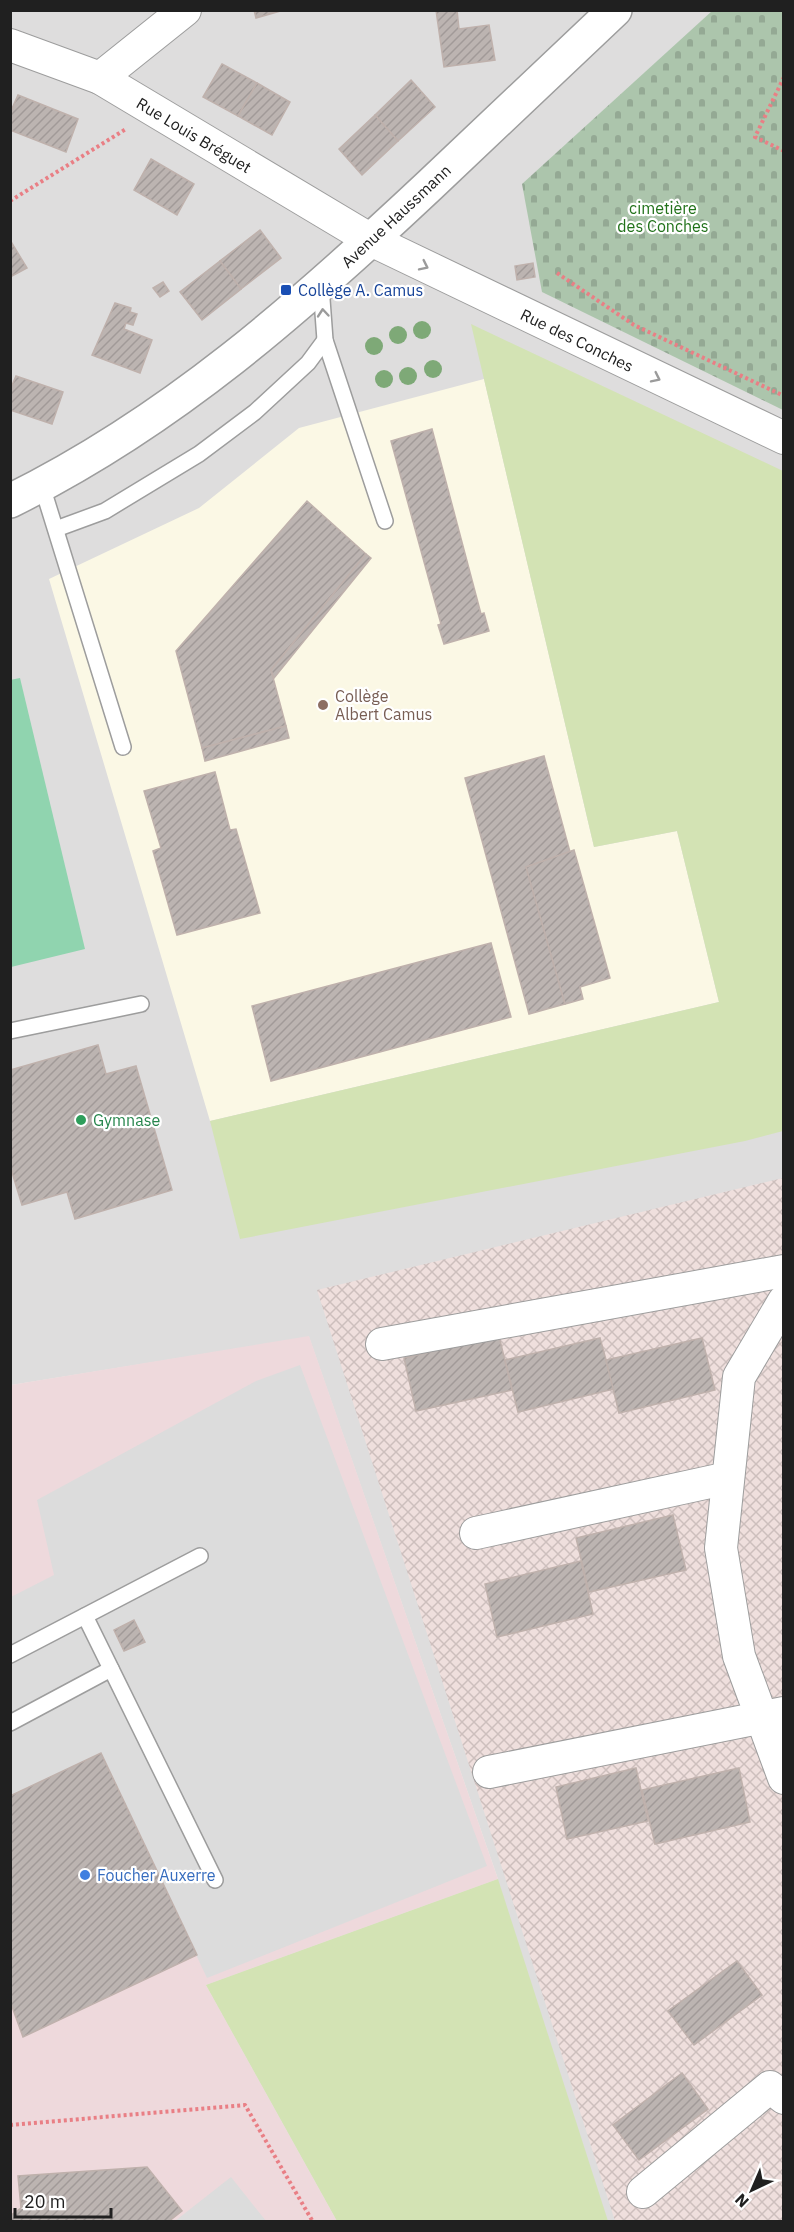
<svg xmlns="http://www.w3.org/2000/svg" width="794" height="2232" viewBox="0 0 794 2232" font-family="'IBM Plex Sans',sans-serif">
<defs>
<pattern id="military-cross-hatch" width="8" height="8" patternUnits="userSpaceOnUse" patternTransform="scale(1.5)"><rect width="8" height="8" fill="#efdfdd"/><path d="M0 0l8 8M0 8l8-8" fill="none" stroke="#cdbfbd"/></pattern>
<pattern id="cemetery-stones" width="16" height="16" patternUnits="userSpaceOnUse" patternTransform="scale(1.5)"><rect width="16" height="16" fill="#acc5ac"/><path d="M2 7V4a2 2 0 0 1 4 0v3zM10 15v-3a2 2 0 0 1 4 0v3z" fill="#94a994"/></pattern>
<pattern id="building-hatch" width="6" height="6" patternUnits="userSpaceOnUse" patternTransform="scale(1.5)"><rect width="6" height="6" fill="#bcb4b1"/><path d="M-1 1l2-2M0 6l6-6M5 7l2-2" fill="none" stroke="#a19a98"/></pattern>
</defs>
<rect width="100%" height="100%" fill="#efece8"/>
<!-- residential -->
<path fill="#dedddd" d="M11,11H783V2221H337L206,1985L498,1879L309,1337L11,1385Z"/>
<!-- commercial -->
<path fill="#eed9dc" d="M309,1336L498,1879L206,1985L337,2221L11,2222V1385Z"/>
<!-- education -->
<path fill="#fbf8e5" d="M484,379L594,847L677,831L719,1002L210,1121L49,579L199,508L299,428Z"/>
<!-- military -->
<path fill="url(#military-cross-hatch)" d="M783,1178V2221H615L317,1290Z"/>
<!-- grass -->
<g fill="#d3e3b4">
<path d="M471,324L783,471V1131L745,1141L240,1239L210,1121L719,1002L677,831L594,847Z"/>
<path d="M498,1879L608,2221H337L206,1985Z"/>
</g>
<!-- cemetery -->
<path fill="url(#cemetery-stones)" d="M712,11H783V410L542,292L522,184Z"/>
<!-- pitch -->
<path fill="#90d4af" d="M20,678L85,949L11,967L10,680Z"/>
<!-- parking -->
<g fill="#dcdcdc">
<path d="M300,1365L487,1866L207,1978L101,1753L11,1796V1597L54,1575L37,1500L256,1381Z"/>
<path d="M231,2177L266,2221H175Z"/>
</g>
<!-- building -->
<g fill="url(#building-hatch)" stroke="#bfb1ac" stroke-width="1.5">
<path d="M254,10H284L256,18Z"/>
<path d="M436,10H457L459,29L489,25L495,60L444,67Z"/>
<path d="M222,64L257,83L238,116L203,97Z"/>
<path d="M411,80L435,107L398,141L375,115Z"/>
<path d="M257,83L290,102L272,135L238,116Z"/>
<path d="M18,95L78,119L66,152L10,130V113Z"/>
<path d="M375,115L398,141L362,175L339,149Z"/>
<path d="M151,159L194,184L177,215L134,190Z"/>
<path d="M260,230L281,258L241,289L220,261Z"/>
<path d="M10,240L27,268L12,276L10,273Z"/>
<path d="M220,261L241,289L202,320L180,292Z"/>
<path d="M533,263L535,277L517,280L515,266Z"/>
<path d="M163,282L169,291L160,297L153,288Z"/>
<path d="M115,303L131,308L130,312L137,314L133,325L126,323L124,329L152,340L140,373L92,355Z"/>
<path d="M16,376L63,392L52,424L10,410V390Z"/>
<path d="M432,429L481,614L484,613L489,631L444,644L438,625L441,624L391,441Z"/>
<path d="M307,501L366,554L271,670L286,726L202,748L176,651Z"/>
<path d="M366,554L371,558L274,678L271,670Z"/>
<path d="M286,726L289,738L205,761L202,748Z"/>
<path d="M544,756L570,852L526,867L565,1004L529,1014L465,778Z"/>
<path d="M215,772L230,830L236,829L260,913L177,935L153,851L161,848L144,791Z"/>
<path d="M574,850L610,978L580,987L583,999L565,1004L526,867Z"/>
<path d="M491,943L511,1017L271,1081L252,1006Z"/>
<path d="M98,1045L106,1074L136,1066L172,1190L75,1219L67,1192L22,1205L10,1166V1070Z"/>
<path d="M499,1336L512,1390L416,1411L404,1358Z"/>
<path d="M600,1338L614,1389L518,1412L505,1360Z"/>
<path d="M702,1338L715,1390L619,1413L606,1360Z"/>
<path d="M673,1515L686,1570L589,1592L576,1538Z"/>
<path d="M581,1561L593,1614L497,1637L485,1584Z"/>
<path d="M134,1620L145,1642L124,1651L114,1630Z"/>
<path d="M101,1753L197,1955L23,2037L10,2001V1796Z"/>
<path d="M636,1768L648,1821L567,1839L556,1787Z"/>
<path d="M739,1768L750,1822L655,1844L642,1790Z"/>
<path d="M737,1961L762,1995L694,2045L668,2011Z"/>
<path d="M682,2073L708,2109L639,2160L613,2125Z"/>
<path d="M147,2167L182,2211L168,2222H10V2216L21,2208L18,2176Z"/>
</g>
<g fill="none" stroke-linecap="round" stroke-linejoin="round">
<defs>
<g id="service">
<path d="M321,286L325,340L385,521"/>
<path d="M42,486L123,747"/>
<path d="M56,529L105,511L199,454L255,412L308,363L325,340"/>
<path d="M10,1031L141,1004"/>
<path d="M85,1616L215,1880"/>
<path d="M10,1655L200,1556"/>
<path d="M10,1723L111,1669"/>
</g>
<g id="minor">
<path d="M10,45L100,78L371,240L784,438"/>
<path d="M100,78L185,10"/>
<path d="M784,1301L739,1377L721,1548L739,1656L784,1778"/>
<path d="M382,1344L784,1271"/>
<path d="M476,1533L728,1478"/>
<path d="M489,1772L784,1713"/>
<path d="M643,2192L770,2087L784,2098"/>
</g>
<path id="tertiary" d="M10,501C172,421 300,307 430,185C491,127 553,69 615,10"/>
</defs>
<!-- service casing -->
<use href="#service" stroke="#9d9d9d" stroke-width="18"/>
<!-- minor casing -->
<use href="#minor" stroke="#9d9d9d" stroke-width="34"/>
<!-- tertiary casing -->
<use href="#tertiary" stroke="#9d9d9d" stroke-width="36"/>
<!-- path -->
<g stroke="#e97f85" stroke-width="4" stroke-dasharray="3 3" stroke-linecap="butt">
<path d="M784,77L755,137L784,151"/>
<path d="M10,201L126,129"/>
<path d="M557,273L634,325L784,396"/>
<path d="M10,2125L245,2105L313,2222"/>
</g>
<!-- service -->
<use href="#service" stroke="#fff" stroke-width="15"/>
<!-- minor -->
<use href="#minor" stroke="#fff" stroke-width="32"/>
<!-- tertiary -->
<use href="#tertiary" stroke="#fff" stroke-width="33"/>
</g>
<!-- trees -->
<g fill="#7ea977">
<circle cx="422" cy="330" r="9"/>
<circle cx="398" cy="335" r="9"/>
<circle cx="374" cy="346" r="9"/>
<circle cx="433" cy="369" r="9"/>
<circle cx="408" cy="376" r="9"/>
<circle cx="384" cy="379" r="9"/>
</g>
<!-- one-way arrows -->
<defs><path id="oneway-chevron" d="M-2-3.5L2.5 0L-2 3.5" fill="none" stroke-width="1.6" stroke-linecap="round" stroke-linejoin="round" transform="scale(1.5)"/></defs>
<g stroke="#9b9b9b">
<use href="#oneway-chevron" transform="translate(424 266) rotate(26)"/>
<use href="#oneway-chevron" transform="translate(323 313) rotate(-95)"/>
<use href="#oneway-chevron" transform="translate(656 378) rotate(26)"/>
</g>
<!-- markers -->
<rect fill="#1a4fb4" stroke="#fff" stroke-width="2" x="280" y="284" width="12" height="12" rx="3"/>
<circle fill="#8d6e63" stroke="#fff" stroke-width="2" cx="323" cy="705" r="6"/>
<circle fill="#2e9e5b" stroke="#fff" stroke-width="2" cx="81" cy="1120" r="6"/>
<circle fill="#3f7fe0" stroke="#fff" stroke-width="2" cx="85" cy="1875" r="6"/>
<g text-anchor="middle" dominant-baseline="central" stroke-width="4.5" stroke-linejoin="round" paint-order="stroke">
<!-- street labels -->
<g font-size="16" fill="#202020" stroke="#fff">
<text transform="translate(194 135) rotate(31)">Rue Louis Bréguet</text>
<text transform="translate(396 216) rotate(-43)">Avenue Haussmann</text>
<text transform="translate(577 340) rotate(26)">Rue des Conches</text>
</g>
<!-- park labels -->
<g font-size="16" fill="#21721a" stroke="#fff">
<text x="663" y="208">cimetière<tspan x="663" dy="18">des Conches</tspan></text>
</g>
<!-- transit labels -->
<g font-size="16" fill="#164399" stroke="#fff" text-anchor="start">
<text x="298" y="290">Collège A. Camus</text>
</g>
<!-- education labels -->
<g font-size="16" fill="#785e54" stroke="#fff" text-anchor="start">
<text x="335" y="696">Collège<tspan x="335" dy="18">Albert Camus</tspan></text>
</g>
<!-- leisure labels -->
<g font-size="16" fill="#27864d" stroke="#fff" text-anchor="start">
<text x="93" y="1120">Gymnase</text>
</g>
<!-- shop labels -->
<g font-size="16" fill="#366cbe" stroke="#fff" text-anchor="start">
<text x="97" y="1875">Foucher Auxerre</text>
</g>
</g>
<!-- border -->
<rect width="794" height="2232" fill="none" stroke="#202020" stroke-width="24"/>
<!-- north arrow -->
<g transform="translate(752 2190) rotate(224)" stroke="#ffffff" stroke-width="4.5" paint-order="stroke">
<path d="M0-4.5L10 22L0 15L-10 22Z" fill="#202020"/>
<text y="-9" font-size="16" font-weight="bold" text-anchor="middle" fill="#202020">N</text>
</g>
<!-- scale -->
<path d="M15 2208v9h96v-9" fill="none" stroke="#202020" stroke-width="3"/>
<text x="24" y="2208" font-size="18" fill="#202020" stroke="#ffffff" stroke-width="4.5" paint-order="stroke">20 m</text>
</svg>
